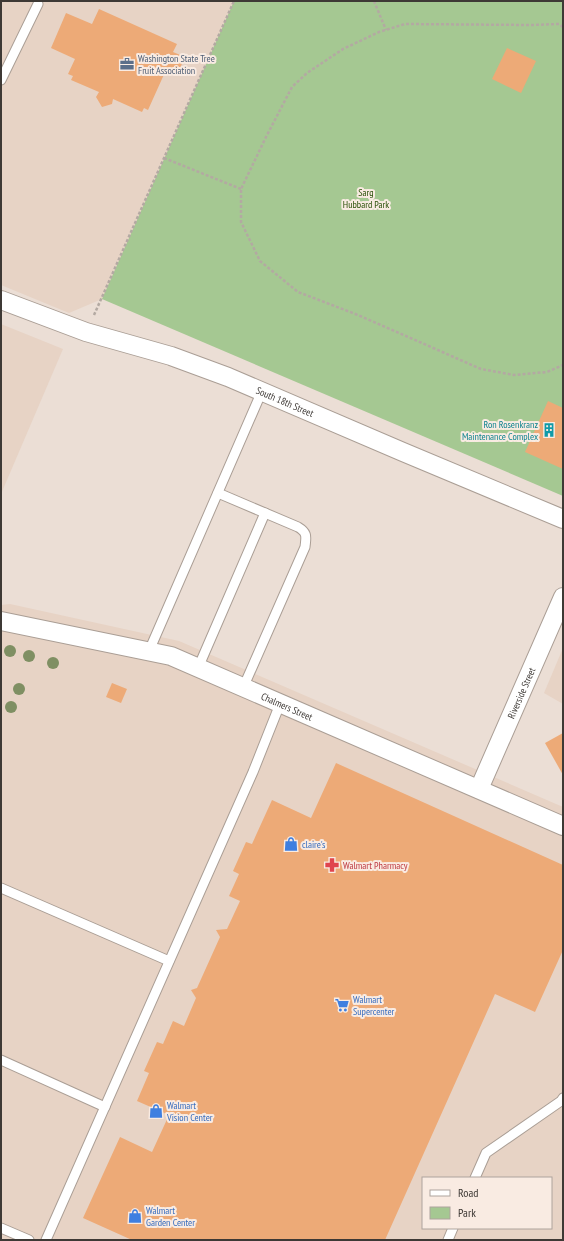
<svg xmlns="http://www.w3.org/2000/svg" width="564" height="1241" viewBox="0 0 564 1241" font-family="'PT Sans Narrow',sans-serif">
<rect width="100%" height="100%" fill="#ebded5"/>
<!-- built -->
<g fill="#e7d3c5" fill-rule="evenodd">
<path d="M1,1H234L102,299L69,313L1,285Z"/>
<path d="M1,324L63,349L1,494Z"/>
<path d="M10,604L179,641L563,807V1240H1V605ZM423,1178H551V1228H423Z"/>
<path d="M563,648V704L544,693Z"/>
</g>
<!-- green -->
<path fill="#a5c892" d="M234,1H563V496L102,299Z"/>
<!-- building -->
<g fill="#edaa77">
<path d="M99,9L177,44L173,52L185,57L177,75L166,70L148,110L144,108L142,112L113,99L112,104L102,107L96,97L99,92L71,80L73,76L68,74L75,59L51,48L66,13L92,24Z"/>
<path d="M507,48L536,61L521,93L492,79Z"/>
<path d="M548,401L563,408V469L525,452Z"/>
<path d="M112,683L127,689L121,703L106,697Z"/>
<path d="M563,733V775L545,743Z"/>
<path d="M336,763L563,865V950L535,1012L495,994L385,1240H132L83,1218L120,1137L152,1152L169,1115L137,1101L149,1073L144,1071L157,1042L163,1044L173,1021L184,1026L196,998L191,990L197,988L220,937L216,930L227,929L240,901L229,896L239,874L233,871L246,842L252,844L272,800L311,818Z"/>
</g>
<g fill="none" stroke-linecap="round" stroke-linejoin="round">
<defs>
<g id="service">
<path d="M1,80L38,4"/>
<path d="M218,493L298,527C308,533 306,537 305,547L243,688"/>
<path d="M149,651L262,391"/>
<path d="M198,668L265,513"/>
<path d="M1,888L169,961"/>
<path d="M1,1060L105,1107"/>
<path d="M475,1178L486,1153L561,1101L563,1098"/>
<path d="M1,1228L29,1240"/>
<path d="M46,1240L253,772L280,704"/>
<path d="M448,1240L453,1228"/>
</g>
<g id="minor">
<path id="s1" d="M1,300L86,332L171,356L228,377L403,452L563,519"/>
<path id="s2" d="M1,621L171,656L563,826"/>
<path id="s3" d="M479,789L563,597"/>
</g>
</defs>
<!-- service casing -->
<use href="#service" stroke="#aa9e95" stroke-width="11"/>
<!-- minor casing -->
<use href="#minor" stroke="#aa9e95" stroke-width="20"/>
<!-- path -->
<g stroke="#b3a9a2" stroke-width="2.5" stroke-dasharray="3 2" stroke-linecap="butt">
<path d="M374,1L386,30"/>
<path d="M563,27L559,24L531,25L405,24L379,32L343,49L307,73L292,87L266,137L241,189V222L260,261L298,292L358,315L481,369L514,375L547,372L563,365"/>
<path d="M164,158L241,189"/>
<path d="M94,315L234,1"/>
</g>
<!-- service -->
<use href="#service" stroke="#fff" stroke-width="9"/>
<!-- minor -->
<use href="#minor" stroke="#fff" stroke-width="18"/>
</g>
<!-- trees -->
<g fill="#7f8f63">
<circle cx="10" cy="651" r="6"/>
<circle cx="29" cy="656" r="6"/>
<circle cx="53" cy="663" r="6"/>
<circle cx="19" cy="689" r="6"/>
<circle cx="11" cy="707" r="6"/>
</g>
<!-- icons -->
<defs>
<symbol id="office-bare" viewBox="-9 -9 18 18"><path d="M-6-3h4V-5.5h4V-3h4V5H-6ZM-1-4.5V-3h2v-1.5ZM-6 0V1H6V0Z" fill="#5c6f8a" stroke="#f9ebe2" stroke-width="2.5" paint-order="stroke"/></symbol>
<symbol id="building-bare" viewBox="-9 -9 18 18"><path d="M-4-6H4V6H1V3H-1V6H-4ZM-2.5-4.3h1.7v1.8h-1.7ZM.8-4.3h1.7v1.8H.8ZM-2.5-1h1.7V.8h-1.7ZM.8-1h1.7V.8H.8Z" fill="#0f9aa8" stroke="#f9ebe2" stroke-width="2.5" paint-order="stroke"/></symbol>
<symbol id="shop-bare" viewBox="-9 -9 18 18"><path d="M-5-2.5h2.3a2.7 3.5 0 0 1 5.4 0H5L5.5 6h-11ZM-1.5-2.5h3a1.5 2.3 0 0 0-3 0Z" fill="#3f7fe0" stroke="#f9ebe2" stroke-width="2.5" paint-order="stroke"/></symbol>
<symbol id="pharmacy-bare" viewBox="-9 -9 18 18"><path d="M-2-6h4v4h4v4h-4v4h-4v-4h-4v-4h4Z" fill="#e0444e" stroke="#f9ebe2" stroke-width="2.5" paint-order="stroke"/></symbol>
<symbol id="supermarket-bare" viewBox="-9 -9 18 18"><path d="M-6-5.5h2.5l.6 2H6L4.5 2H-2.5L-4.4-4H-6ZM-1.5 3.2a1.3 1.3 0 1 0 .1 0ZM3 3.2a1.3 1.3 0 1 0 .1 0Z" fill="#3f7fe0" stroke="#f9ebe2" stroke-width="2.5" paint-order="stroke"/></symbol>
</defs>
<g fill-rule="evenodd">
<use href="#office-bare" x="117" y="54" width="20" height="20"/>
<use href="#building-bare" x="539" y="420" width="20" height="20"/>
<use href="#shop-bare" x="281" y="834" width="20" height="20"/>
<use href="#pharmacy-bare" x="322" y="855" width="20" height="20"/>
<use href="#supermarket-bare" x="332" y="995" width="20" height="20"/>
<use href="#shop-bare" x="146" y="1101" width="20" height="20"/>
<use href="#shop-bare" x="125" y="1206" width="20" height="20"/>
</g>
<g text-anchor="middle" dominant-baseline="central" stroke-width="4" stroke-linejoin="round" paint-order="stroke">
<!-- service labels -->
<g font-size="10" fill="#4e5e75" stroke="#f9ebe2" text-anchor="start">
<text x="138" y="58">Washington State Tree<tspan x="138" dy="12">Fruit Association</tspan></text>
</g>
<!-- park labels -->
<g font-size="10" fill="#274e05" stroke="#f9ebe2">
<text x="366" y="192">Sarg<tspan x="366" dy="12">Hubbard Park</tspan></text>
</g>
<!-- street labels -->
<g font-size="10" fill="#3e3935" stroke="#f9ebe2">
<text stroke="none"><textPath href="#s1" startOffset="302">South 18th Street</textPath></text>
<text stroke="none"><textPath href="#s3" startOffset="105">Riverside Street</textPath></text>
<text stroke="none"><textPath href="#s2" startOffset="300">Chalmers Street</textPath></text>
</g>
<!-- culture labels -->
<g font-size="10" fill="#0d838f" stroke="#f9ebe2" text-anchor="end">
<text x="538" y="424">Ron Rosenkranz<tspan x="538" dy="12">Maintenance Complex</tspan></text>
</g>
<!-- shop labels -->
<g font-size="10" fill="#366cbe" stroke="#f9ebe2" text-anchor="start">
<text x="302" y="844">claire's</text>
<text x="353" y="999">Walmart<tspan x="353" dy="12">Supercenter</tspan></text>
<text x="167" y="1105">Walmart<tspan x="167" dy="12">Vision Center</tspan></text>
<text x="146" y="1210">Walmart<tspan x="146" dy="12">Garden Center</tspan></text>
</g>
<!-- health labels -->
<g font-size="10" fill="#be3a42" stroke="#f9ebe2" text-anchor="start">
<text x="343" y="865">Walmart Pharmacy</text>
</g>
</g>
<!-- border -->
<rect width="564" height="1241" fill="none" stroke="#3e3935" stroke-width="4"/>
<!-- legend -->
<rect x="422" y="1177" width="130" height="52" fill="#f9ebe2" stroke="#aea49d"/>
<rect x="430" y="1190" width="20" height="6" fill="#ffffff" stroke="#aea49d"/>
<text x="458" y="1197" font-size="12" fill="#3e3935">Road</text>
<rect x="430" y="1207" width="20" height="12" fill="#a5c892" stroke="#aea49d"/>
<text x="458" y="1217" font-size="12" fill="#3e3935">Park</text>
</svg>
